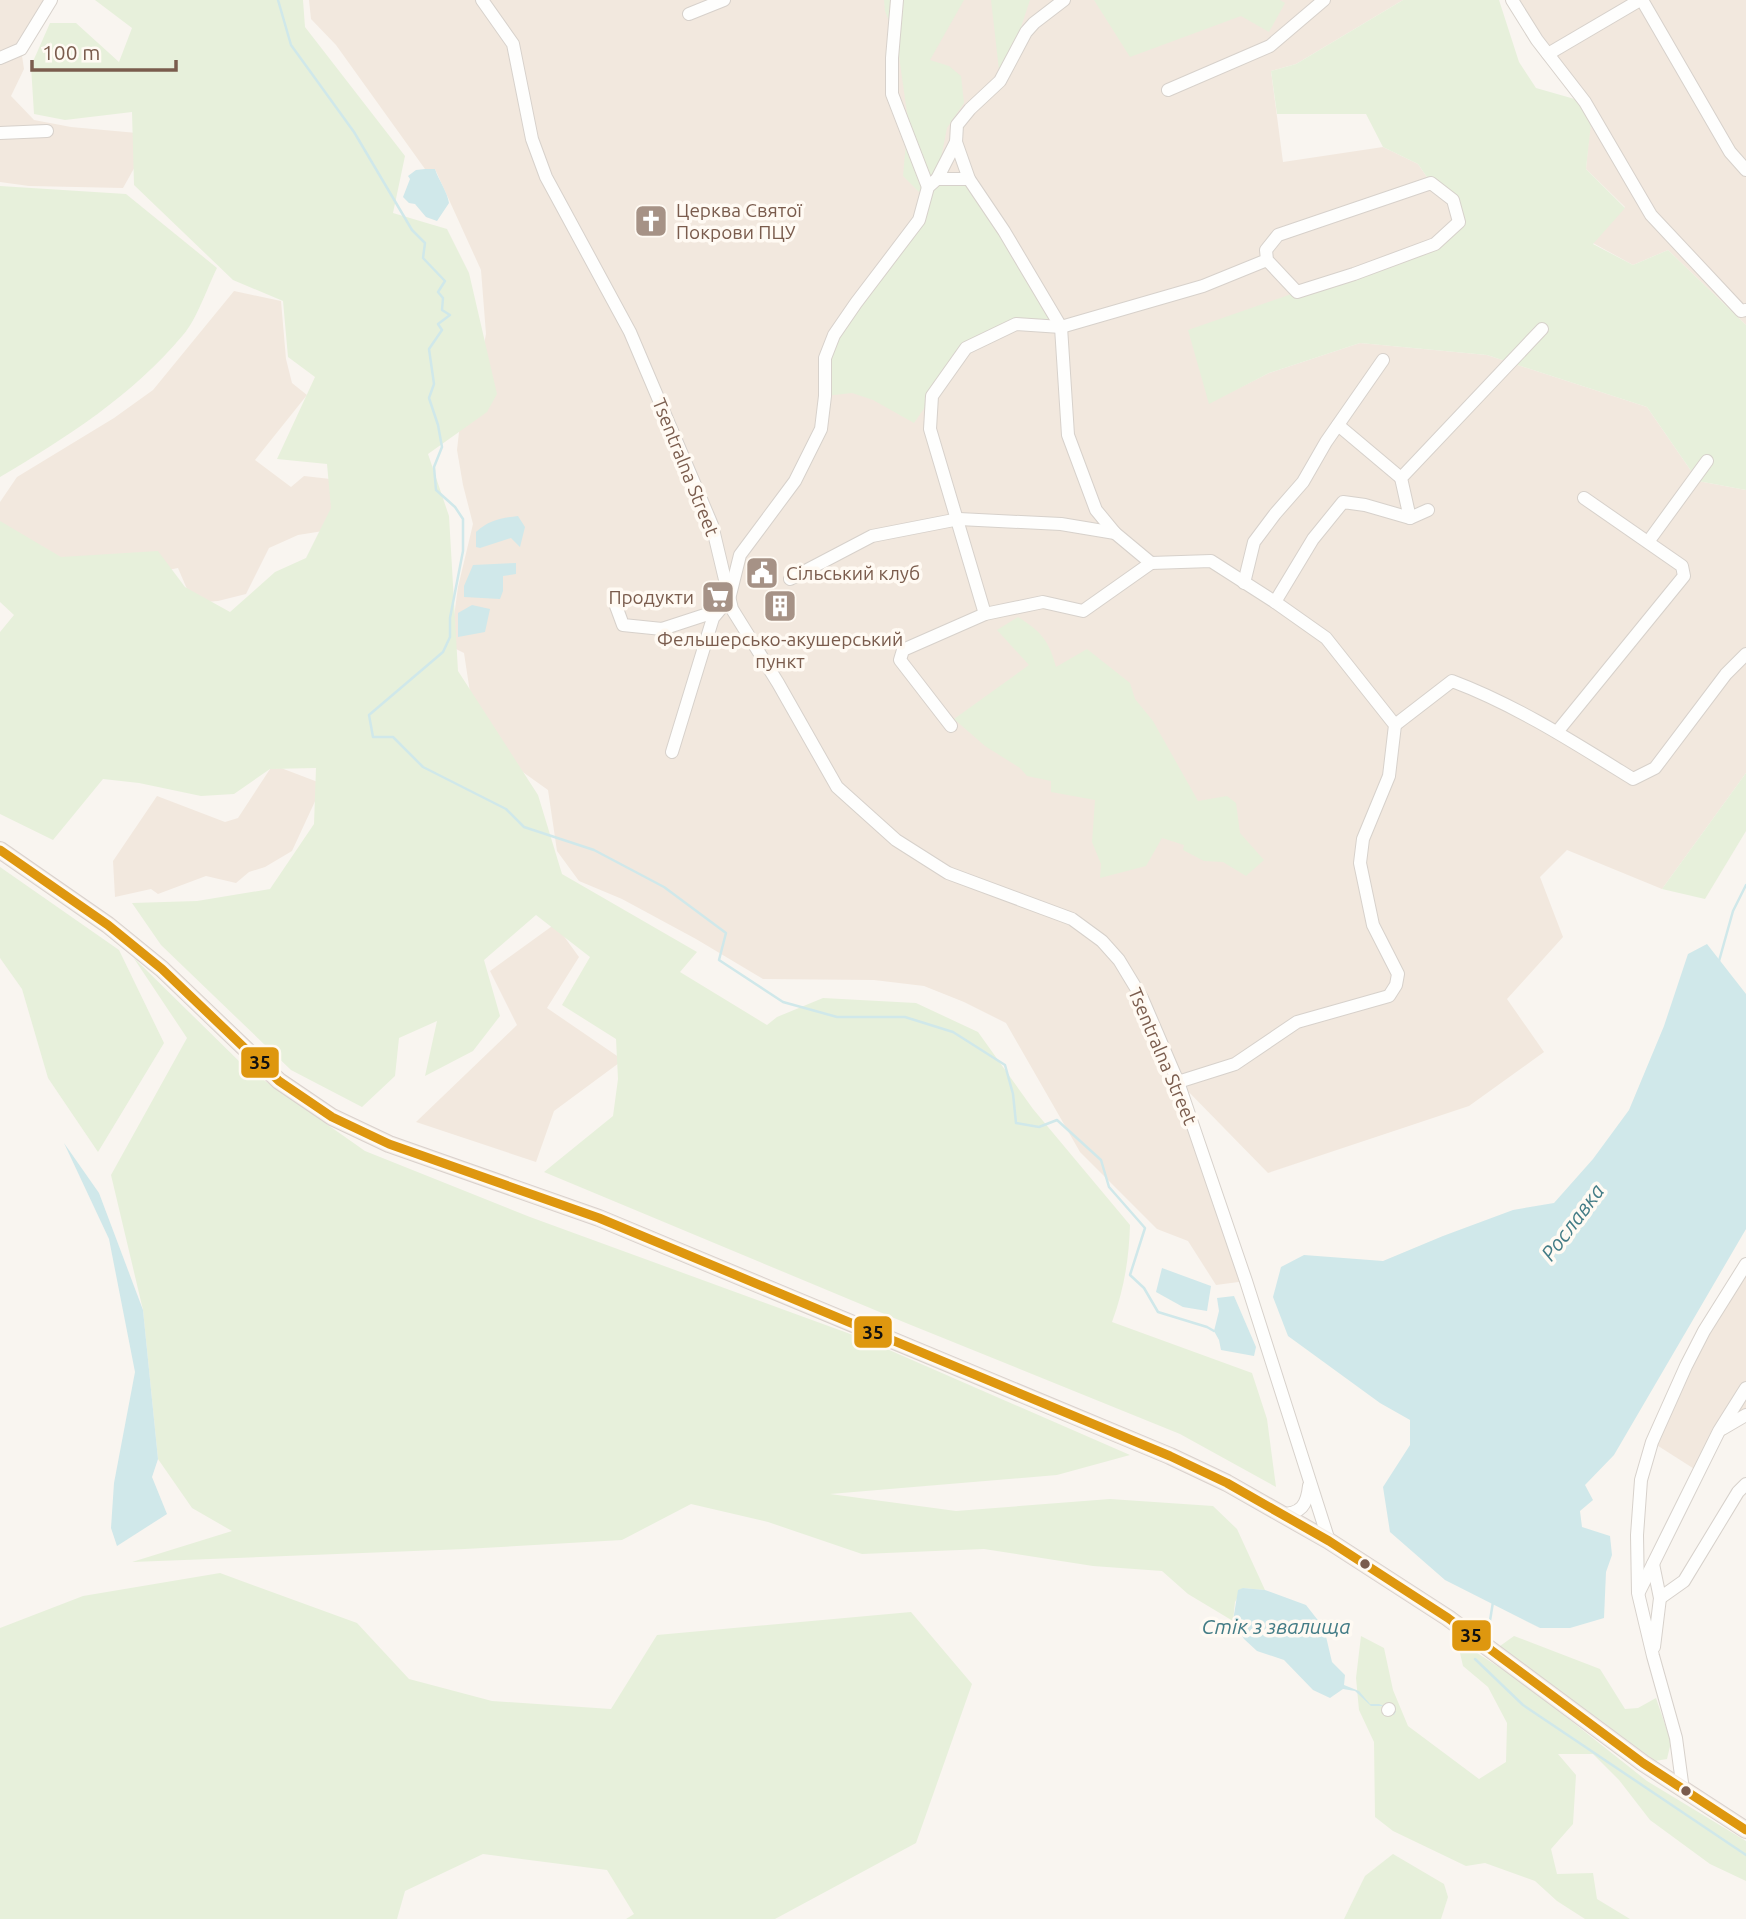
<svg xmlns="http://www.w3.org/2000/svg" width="1746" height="1919" viewBox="0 0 1746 1919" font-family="Ubuntu,sans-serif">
<rect width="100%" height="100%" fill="#f9f5f0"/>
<!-- residential -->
<g fill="#f2e8de">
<path d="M0,0H51L21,49L24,69L11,96L34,120L71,127L137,133L142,154L123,188L29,186L0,182Z"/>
<path d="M309,0H1403L1296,64L1271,71L1283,162L1383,147L1418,164L1431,183L1453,200L1459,222L1209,403L1269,373L1360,343L1487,355L1647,407L1698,481L1746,490V773L1662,889L1567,850L1540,877L1563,937L1507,999L1544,1052L1469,1106L1268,1173L1180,1083L1246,1281L1216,1285L1188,1241L1157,1229L1080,1152L1006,1023L964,1002L924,986L874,980L763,979L696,939L622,899L579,881L557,851L548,790L492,750L471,699L464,653L450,646L458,587L473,524L463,485L457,450L461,414L478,374L486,334L481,270L435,169H425L336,45L311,19Z"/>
<path d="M1512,0H1746V325L1668,250L1633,265L1593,243L1625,207L1586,169L1591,114Z"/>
<path d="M234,291L281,301L286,359L292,383L307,395L255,460L291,487L304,476L348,481L342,528L298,535L269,548L246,594L218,601L193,603L178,568L4,602L0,555V502L17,477L114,418L153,390Z"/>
<path d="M281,768L323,784L292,851L265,867L249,872L236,883L206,876L158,894L151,889L115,897L113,861L157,796L225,822L238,818L270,769Z"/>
<path d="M555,924L579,957L547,1008L623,1060L554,1111L536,1162L416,1122L517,1025L490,971Z"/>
<path d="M1746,1264V1415L1719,1431L1699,1472L1652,1442Z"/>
</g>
<!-- green -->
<g fill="#e7f0db">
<path d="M95,0H303L305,27L405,156L393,213L447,229L469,273L497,394L487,412L428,454L449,516L458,671L538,795L562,874L697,952L680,972L767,1025L777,1017L823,998L916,1003L978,1032L1033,1109L1130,1225C1129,1259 1124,1290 1112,1322L1252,1373L1267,1419L1276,1487L1180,1434L906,1323L544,1172L613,1116L618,1079L616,1039L562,1005L590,957L536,915L484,960L500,1016L473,1051L425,1076L437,1021L399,1038L395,1076L362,1107L291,1070L161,945L132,903L197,901L270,889L314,824L316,768L270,769L234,794L201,796L139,783L103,779L53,840L0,814V632L14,615L0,602V521L61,557L158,551L185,587L230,612L275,572L306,558L331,508L327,464L277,459L315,377L288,357L283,301L233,280L134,185L132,112L65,120L34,114L31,66L50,23H76L119,62L132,28Z"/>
<path d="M884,0H964L930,60L949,66L961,76L964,103L947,128L940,163L919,192L903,176L908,120L897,42L885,11Z"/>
<path d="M991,0H1030L1021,27L999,70Z"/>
<path d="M1094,0H1280L1285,3L1269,32L1241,16L1130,57Z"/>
<path d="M1403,0H1499L1519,62L1536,88L1585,102L1592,114L1586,169L1625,208L1593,244L1633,265L1668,250L1746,325V490L1698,481L1647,407L1487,355L1360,343L1269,373L1209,404L1188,330L1435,244L1459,222L1453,199L1431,183L1418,164L1383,147L1366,114H1277L1271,71L1296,64Z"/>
<path d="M969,179L1061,327L1016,324L966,348L914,423L873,400L852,393L825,396L834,335L919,220L928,187Z"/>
<path d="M0,186L126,194L217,268C208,286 196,321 183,335C133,395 66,438 0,477Z"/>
<path d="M1018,617C1042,632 1049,641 1056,667L1087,649L1130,683L1135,699L1153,721L1198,801L1227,796L1236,803L1240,833L1264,860L1246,876L1223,862L1204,861L1183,850L1184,845L1162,838L1146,866L1100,878L1101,864L1092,842L1095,800L1051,792V781L1027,776L1020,768L985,746L954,719L1029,665L997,630Z"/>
<path d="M1746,773V831L1705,899L1662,889Z"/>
<path d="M0,867L119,950L164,1043L98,1152L48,1078L22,989L0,958Z"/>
<path d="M133,957L244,1066L365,1151L530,1217L864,1339L1130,1455L1057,1475L830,1494L956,1511L1110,1499L1213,1506L1237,1529L1265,1590L1243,1588L1235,1602L1233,1621L1188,1594L1162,1571L1093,1566L984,1549L862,1554L768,1522L691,1504L622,1540L465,1549L132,1562L232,1531L192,1508L158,1459L143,1310L111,1175L187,1038Z"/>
<path d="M220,1573L357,1623L409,1679L492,1701L611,1709L657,1635L911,1612L972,1684L916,1843L775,1919H626L634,1914L607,1870L483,1854L405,1891L397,1919H0V1628L83,1596Z"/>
<path d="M1361,1636L1384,1648L1393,1690L1408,1726L1479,1779L1506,1762L1507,1723L1488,1687L1463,1666L1457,1640L1522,1682L1647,1781L1746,1841V1881L1710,1864L1650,1820L1619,1780L1593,1754H1558L1576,1775L1573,1824L1551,1849L1557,1874L1593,1873L1597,1899L1630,1919H1585L1557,1901L1535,1881L1485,1863L1466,1866L1393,1831L1375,1817L1374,1742L1359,1710L1356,1678Z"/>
<path d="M1514,1636L1600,1669L1625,1709L1638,1708L1656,1698L1671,1742L1667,1759L1655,1761L1500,1646Z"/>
<path d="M1393,1854L1444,1884L1448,1897L1441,1919H1344L1365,1876Z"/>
</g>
<!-- water -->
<g fill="#d0e8ea">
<path d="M425,169H435C439,181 447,191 449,203L437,221L426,217L415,204L409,203L403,197L410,179L408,176L416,170Z"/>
<path d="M518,516L525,527L520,547L511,538L480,548L476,547V532C489,520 501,518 518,516Z"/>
<path d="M516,563V574L503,576V591L500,599L464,597V586L473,565Z"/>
<path d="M472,605L490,609L485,632L458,637V613Z"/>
<path d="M1707,944L1746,994V1229L1614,1455L1585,1485L1593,1500L1580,1511L1582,1527L1610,1536L1612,1555L1606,1572L1604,1618L1570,1628H1540L1445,1580L1390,1532L1383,1487L1410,1445V1420L1380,1403L1288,1336L1273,1297L1281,1267L1304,1255L1383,1261L1443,1236L1513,1210L1554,1203L1593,1159L1629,1110L1664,1026L1688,954Z"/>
<path d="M64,1143L99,1193L143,1310L158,1459L152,1477L167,1514L117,1546L111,1528L114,1483L135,1372L109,1239Z"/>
<path d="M1162,1268L1211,1286L1207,1311L1183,1307L1156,1292Z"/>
<path d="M1234,1296L1256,1347L1254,1356L1221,1350L1219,1340L1214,1331L1219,1311L1217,1298Z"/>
<path d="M1243,1588L1265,1590L1306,1605L1324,1628L1332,1662L1345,1675L1344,1685L1359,1691L1370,1704H1379L1396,1711L1394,1715L1382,1706H1371L1355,1691L1343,1689L1330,1698L1313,1690L1284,1660L1257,1651L1244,1639L1233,1621L1238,1590Z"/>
</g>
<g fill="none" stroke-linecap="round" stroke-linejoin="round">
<!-- stream -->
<g stroke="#d0e8ea" stroke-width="2.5">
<path d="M278,0L291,45L354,132L412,230L425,243L423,258L445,281L438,292L443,298L442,310L450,315L438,324L442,330L429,349L434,384L429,398L438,425L442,447L434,467L436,490L455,507L463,519V551L450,618V637L443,652L369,715L373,737H393L423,767L506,809L524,827L594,850L664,887L726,933L719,960L783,1002L837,1017H905L953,1032L1005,1065L1013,1094L1016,1123L1039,1127L1057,1120L1101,1160L1109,1187L1145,1228L1130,1275L1144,1288L1158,1312L1207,1327L1214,1331"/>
<path d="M1719,961L1733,911L1746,885"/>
<path d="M1488,1633L1493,1602"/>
<path d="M1475,1659L1523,1705L1746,1855"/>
</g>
<defs>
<g id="minor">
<path d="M482,0L513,44L532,139L546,177L630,332L712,525L732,609L778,683L837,787L896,840L948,873L1072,919L1102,941L1119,960L1142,998L1178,1082L1246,1281L1329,1541"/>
<path d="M897,0L892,58V94L928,187"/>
<path d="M1512,0L1537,40L1585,102L1651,215L1741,311L1746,310"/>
<path d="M1642,0L1730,152L1746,170"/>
<path d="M689,14L724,0"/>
<path d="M1548,54L1640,0"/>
<path d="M0,58L21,49L51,0"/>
<path d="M1168,90L1270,46L1324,0"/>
<path d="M0,133L47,131"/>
<path d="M956,142L969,179L1004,231L1061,327L1068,435L1096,510L1115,533L1151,563L1211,561L1275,602L1326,638L1395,725L1389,776L1363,839L1360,863L1373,925L1398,974L1396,985L1389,996L1297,1022L1235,1064L1178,1082"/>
<path d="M937,179L956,142L957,125L970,109L1000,81L1026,32L1034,23L1064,0"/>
<path d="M1338,425L1401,478"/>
<path d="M1410,518L1401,478L1542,329"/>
<path d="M1648,542L1707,461"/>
<path d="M790,579L872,536L959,519L1061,524L1115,533"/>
<path d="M1244,583L1254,542L1275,514L1303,482L1326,442L1383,360"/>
<path d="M1275,602L1313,539L1343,502L1365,505L1410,518L1428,510"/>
<path d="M616,606L623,625L662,629L708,614L717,608"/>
<path d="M985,614L930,429L932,396L966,348L1016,324L1061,327L1203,286L1267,260L1297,292L1354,274L1435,244L1459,222L1453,200L1431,183L1278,235L1266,250L1267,260"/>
<path d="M1395,725L1452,681C1516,705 1575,743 1633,779L1655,768L1726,674L1746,654"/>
<path d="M951,726L900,660L903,650L985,614L1043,602L1083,611L1151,563"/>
<path d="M1557,732L1684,576L1682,566L1584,498"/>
<path d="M672,752L713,618L729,599L740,555L795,481L821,429L825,396V358L834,335L856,303L919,220L928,187L937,179H969"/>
<path d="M1722,1429L1746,1415"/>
<path d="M1281,1514C1301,1514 1307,1505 1309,1486"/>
<path d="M1653,1564L1660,1598L1654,1647"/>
<path d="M1639,1592L1719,1431L1746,1388"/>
<path d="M1660,1598L1684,1581L1738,1492L1746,1484"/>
<path d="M1388,1710L1389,1709"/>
<path d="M1683,1790L1676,1738L1653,1656L1638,1593L1637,1535L1641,1480L1652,1442L1686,1366L1704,1331L1746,1264"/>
</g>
<path id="major" d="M0,850L108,925L162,969L279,1081L332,1117L389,1144L599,1218L1170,1456L1227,1483L1329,1541L1448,1618L1643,1763L1746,1830"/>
</defs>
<!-- minor casing -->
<use href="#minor" stroke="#d7d1cb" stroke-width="14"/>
<!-- major casing -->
<use href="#major" stroke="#dad1cc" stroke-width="18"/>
<!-- minor -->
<use href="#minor" stroke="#fefefd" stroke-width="12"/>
<!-- major -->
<use href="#major" stroke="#f3eee8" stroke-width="16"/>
<defs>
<path id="bus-1" d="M0,850L108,925L162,969L279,1081L332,1117L389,1144L599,1218L1170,1456L1227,1483L1329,1541L1448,1618L1643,1763L1746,1830"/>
</defs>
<!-- bus-1 casing -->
<use href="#bus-1" stroke="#fffaf3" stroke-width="14"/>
<!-- bus-1 -->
<use href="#bus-1" stroke="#de970f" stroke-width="9"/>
</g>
<!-- icons -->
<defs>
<symbol id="church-square" viewBox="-11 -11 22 22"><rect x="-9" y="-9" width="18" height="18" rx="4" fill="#a69286" stroke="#fffaf3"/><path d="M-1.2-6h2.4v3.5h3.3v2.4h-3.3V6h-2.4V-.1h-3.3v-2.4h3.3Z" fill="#fff"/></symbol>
<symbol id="civic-square" viewBox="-11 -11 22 22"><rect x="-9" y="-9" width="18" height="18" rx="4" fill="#a69286" stroke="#fffaf3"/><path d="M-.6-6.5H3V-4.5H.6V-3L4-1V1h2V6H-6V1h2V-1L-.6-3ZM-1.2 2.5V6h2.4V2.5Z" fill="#fff"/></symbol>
<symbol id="supermarket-square" viewBox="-11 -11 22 22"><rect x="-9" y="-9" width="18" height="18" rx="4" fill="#a69286" stroke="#fffaf3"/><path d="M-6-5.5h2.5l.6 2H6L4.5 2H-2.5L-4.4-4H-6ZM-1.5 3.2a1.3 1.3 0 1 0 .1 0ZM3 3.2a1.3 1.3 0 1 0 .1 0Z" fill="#fff"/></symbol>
<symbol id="building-square" viewBox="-11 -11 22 22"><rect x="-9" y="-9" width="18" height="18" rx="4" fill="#a69286" stroke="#fffaf3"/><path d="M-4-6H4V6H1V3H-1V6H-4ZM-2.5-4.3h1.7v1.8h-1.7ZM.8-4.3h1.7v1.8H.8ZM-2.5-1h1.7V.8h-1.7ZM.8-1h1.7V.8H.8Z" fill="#fff"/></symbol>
</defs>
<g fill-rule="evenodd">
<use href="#church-square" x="632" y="202" width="38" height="38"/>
<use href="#civic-square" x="743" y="554" width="38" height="38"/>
<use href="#supermarket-square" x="699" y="578" width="38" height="38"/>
<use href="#building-square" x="761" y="587" width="38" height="38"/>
</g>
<!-- markers -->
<g fill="#7a5c4d" stroke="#fffaf3" stroke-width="2.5">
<circle cx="1365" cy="1564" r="6"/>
<circle cx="1686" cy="1791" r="6"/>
</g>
<g text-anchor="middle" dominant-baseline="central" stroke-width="7" stroke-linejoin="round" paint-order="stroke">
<!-- poi labels -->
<g font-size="19" fill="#7a5c4d" stroke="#fffaf3" text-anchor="start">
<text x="676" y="210">Церква Святої<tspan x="676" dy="22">Покрови ПЦУ</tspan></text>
<text x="786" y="573">Сільський клуб</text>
<text x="694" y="597" text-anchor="end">Продукти</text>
<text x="780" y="639" text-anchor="middle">Фельшерсько-акушерський<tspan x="780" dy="22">пункт</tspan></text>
</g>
<!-- street labels -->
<g font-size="19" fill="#7a5c4d" stroke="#fffaf3">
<text transform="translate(686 467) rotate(68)">Tsentralna Street</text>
<text transform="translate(1163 1056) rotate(67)">Tsentralna Street</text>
</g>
<!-- water labels -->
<g font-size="21" font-style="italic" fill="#437c86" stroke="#fffaf3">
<text transform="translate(1572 1222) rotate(-53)">Рославка</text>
<text x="1276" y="1626">Стік з звалища</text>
</g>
</g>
<g stroke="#fffaf3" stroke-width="2.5">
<rect x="240" y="1046" width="40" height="33" rx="7" fill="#de970f"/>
<rect x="853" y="1315" width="40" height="34" rx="7" fill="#de970f"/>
<rect x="1451" y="1619" width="41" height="33" rx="7" fill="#de970f"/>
</g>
<g font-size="19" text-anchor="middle" font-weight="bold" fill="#111">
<text x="260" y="1069">35</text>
<text x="873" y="1339">35</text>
<text x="1471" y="1642">35</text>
</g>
<!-- scale -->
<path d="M32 60v10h144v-10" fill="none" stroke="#7a5c4d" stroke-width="3.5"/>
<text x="42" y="60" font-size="21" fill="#7a5c4d" stroke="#fffaf3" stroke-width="5" paint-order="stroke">100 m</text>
</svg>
